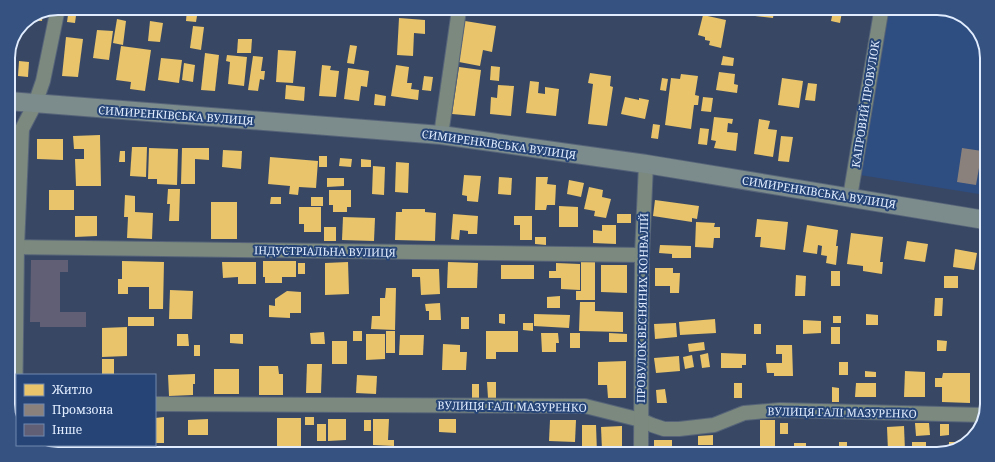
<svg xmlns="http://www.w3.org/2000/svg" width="995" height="462" viewBox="0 0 995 462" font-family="'Noto Serif',serif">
<rect width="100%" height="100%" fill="#384864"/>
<!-- built -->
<path fill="#2e4d81" d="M889,12H956L978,30L987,55L985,195L860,175Z"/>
<!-- homes -->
<g fill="#e9c46a">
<path d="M69,8H77L75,23L67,22Z"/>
<path d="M187,9L198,10L196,22L186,21Z"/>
<path d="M755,11H774L773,18L755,16Z"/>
<path d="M833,11L842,12L840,23L831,21Z"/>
<path d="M43,14L42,21L30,20L33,18Z"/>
<path d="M703,15L726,20L721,48L709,45L710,41L705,40V37L698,35Z"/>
<path d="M399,18L425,20V34L414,33L413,56L397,55Z"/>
<path d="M117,19L126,21L123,45L113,43Z"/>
<path d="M150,21L163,23L160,42L148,41Z"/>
<path d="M465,21L496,26L492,52L483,50L480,66L459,62Z"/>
<path d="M193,26L204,27L201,50L190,48Z"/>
<path d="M97,30L113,31L109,60L93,58Z"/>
<path d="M66,37L83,39L78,77L62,76Z"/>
<path d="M238,39H252L251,53H237Z"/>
<path d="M350,45L357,46L354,64L347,63Z"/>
<path d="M121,46L151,50L145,91L130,89L131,82L116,80Z"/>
<path d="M278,50L296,51L293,83L276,82Z"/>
<path d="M205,53L219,55L215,91L201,90Z"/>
<path d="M227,55L247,57L244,86L228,84L230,62L226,61Z"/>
<path d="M253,56L263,57L261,71H265L264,80L260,79L258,91L248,90Z"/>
<path d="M723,56L734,58L733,66L721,65Z"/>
<path d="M161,58L182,60L179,83L158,80Z"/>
<path d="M19,61L29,62L28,77L18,76Z"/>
<path d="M184,63L195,65L193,82L182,80Z"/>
<path d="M322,65L331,66L330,70L339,71L336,97L319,96Z"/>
<path d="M396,65L409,67L407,83H412L411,89L419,90L418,100L391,96Z"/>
<path d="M491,66L500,67L499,81L490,80Z"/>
<path d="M459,67L481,70L475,116L452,114Z"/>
<path d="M348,68L369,71L367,87L361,86L359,101L344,99Z"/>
<path d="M719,72L735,74L734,84L738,85L737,93L716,90Z"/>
<path d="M590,73L611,76L610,86L613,87L607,126L588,124L593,84L588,83Z"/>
<path d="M681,74L698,76L695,95L699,96L698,105H694L691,129L665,125L671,78L680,79Z"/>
<path d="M424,76L433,77L431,91L422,90Z"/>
<path d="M662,78L668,79L666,91L660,90Z"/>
<path d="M782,78L803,81L799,108L778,105Z"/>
<path d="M530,81L539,82L538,93L545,94V87L559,89L556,116L526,113Z"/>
<path d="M808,83L817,84L815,101L805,100Z"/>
<path d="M286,85L305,87L304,101L285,99Z"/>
<path d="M498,85L514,86L511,116L490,114L491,97L497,98Z"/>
<path d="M375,94L386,96L385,106L374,105Z"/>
<path d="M625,97L639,100V98L649,100L645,119L621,114Z"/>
<path d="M703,97L713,98L711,112L701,111Z"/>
<path d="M714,117L733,119L732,124L728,123L727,132L738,133L736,151L714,148L716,141L711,140Z"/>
<path d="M759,119L770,121L768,129L777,130L773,157L754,154Z"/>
<path d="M653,124L660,125L658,139L651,138Z"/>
<path d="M700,128L709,129L707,145L698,144Z"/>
<path d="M100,135L101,186H76L75,159H84V149H74L73,136Z"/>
<path d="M781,136L793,137L789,162L778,161Z"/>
<path d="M37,139H63V160L37,159Z"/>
<path d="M132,147H147L146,177L130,176Z"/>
<path d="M149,148L178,149L177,185L157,184V179H148Z"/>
<path d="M182,148H209V160L195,159V184H181Z"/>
<path d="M223,150L242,151L241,169L222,167Z"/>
<path d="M120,151H125V162H119Z"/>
<rect x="319" y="156" width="8" height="11"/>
<path d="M270,157L318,161L316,188L299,187L298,195L289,194L290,186L268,184Z"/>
<path d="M340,158L352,159L351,167L339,166Z"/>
<path d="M361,159L371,160V167H361Z"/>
<path d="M396,162L409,163L408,193L395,192Z"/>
<path d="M373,166L385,167L384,195L372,194Z"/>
<path d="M464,175L481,176L478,202L467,201V196L462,195Z"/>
<path d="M499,177L512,178L511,195L498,194Z"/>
<path d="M536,177H548L547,184L556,185L555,205H547L546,210H535Z"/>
<path d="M327,178H344V186L327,187Z"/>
<path d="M569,180L584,183L581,197L567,194Z"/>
<path d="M589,187L603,190L602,197L611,199L606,218L594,216L595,211L584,209Z"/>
<path d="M168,189H180L179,221H169L170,204H167Z"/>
<rect x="49" y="190" width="25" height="20"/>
<path d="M329,190H351V207H347V212H333V205H329Z"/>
<path d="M125,195L135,196V212L153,213L152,239L127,238L128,217H124Z"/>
<path d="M271,197H281V204H270Z"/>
<rect x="311" y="197" width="12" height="9"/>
<path d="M655,200L699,206L697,219L692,218V222L653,216Z"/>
<rect x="211" y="202" width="26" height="37"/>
<path d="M559,206L578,207V227H559Z"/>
<path d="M299,207H321V232H304V224H299Z"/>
<path d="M402,209H425V212L436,213L435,241L395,240L396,212H402Z"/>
<path d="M453,214L478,216L477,234H468V231L460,230L459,240L451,239Z"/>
<rect x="617" y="214" width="14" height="9"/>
<path d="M75,216H97V236L75,237Z"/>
<path d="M514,216H532V240H520V225H514Z"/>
<path d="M343,217L375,218L374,241L342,240Z"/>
<path d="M757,219L788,222L785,250L760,247L761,237H755Z"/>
<path d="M696,222L715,223L714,227H720V238H714L713,248L695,247Z"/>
<path d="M602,225H616V244L593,243V230L602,231Z"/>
<path d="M807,225L838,230L836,246H838L836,265L826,263L827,256L821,255L822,246L818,245L817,254L803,252Z"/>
<rect x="324" y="227" width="12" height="14"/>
<path d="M851,233L883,237L880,262H883L882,274L863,271V266L847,264Z"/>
<path d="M535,237H546V245L535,244Z"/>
<path d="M907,241L928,244L925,262L904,259Z"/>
<path d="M660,245L691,246V258H672V254L659,253Z"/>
<path d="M955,249L977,253L974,270L953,267Z"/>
<path d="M122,261L164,262L163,309H149V287H128V294H118V279H122Z"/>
<path d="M263,261H296V277H282V283H265V277H263Z"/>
<path d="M222,262H256V284H238V277L223,278Z"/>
<path d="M348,262L349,294L325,295V263Z"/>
<path d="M448,262L478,263L477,288H447Z"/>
<path d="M581,262H595V300H576V291H581Z"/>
<rect x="298" y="263" width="7" height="11"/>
<path d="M556,263L580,264V290L561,289V278H549V271H556Z"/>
<rect x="501" y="265" width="33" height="14"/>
<path d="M601,265H627V293L601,292Z"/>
<path d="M655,268H673V273H680L679,293H670V286H655Z"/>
<path d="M412,269H439L440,294L421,295L420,277H412Z"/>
<rect x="831" y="271" width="9" height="15"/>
<path d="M796,275L806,276L805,296H795Z"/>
<rect x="944" y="276" width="14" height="12"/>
<path d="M386,288H396L395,330L371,329L372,316H380V298H385Z"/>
<path d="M170,290L193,291L192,319H169Z"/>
<path d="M287,291L301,292V313H290V318L269,317V305L275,306V299Z"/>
<path d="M981,293H984V320H980Z"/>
<path d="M560,296V308H547V297Z"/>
<path d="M935,298H943L942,316H934Z"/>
<path d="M580,302H595V311L623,312V332L579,331Z"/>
<path d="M440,303L441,320H429V311H426L425,304Z"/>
<path d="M499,314H505V324L499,323Z"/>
<path d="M534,314L570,315L569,328L534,326Z"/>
<path d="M866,314L878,315V325H866Z"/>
<rect x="833" y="316" width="8" height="7"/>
<rect x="128" y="317" width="26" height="9"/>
<rect x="461" y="317" width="8" height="12"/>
<path d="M715,319L716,333L680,335L679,322Z"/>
<path d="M803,320L821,321V333L803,334Z"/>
<path d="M523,323H533V331L523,330Z"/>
<path d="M676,323L677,337L655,339L654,324Z"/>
<rect x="754" y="324" width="7" height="10"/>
<path d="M127,327V356L102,357V328Z"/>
<rect x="831" y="327" width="9" height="17"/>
<rect x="353" y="331" width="9" height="10"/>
<rect x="386" y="331" width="9" height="22"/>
<path d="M486,331H518V352H496V359H486Z"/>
<path d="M324,332L325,344H311L310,333Z"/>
<path d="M541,333H558L559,343H556V352H542Z"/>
<rect x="570" y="333" width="10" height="15"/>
<path d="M609,333L627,334V342H609Z"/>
<path d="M177,334H188L189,346H177Z"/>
<path d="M230,334H243V344L230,343Z"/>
<path d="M366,334H385V359L366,360Z"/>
<path d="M400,335H424L423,355H399Z"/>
<path d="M937,340L947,341L946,351H937Z"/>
<rect x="332" y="341" width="15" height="23"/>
<path d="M704,342L705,350L689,352L688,344Z"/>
<path d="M443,344L460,345V352H467L466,370H442Z"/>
<rect x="194" y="345" width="6" height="11"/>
<path d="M776,345H792L793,376H774V373H767L766,363H782V354H776Z"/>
<path d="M708,353L710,367L702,368L700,355Z"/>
<path d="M721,353L746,354V365H742V368H721Z"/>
<path d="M692,355L694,367L685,369L683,357Z"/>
<path d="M679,356L680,371L656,373L654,358Z"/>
<rect x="102" y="359" width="12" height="16"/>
<path d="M626,361V398H608L607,385H598V362Z"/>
<rect x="839" y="362" width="9" height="13"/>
<path d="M307,364H322L321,393H306Z"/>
<path d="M259,366H278L279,374H283V395H259Z"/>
<rect x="214" y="369" width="25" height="25"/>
<path d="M865,371L876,372V377H865Z"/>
<path d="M905,371L925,372V397H904Z"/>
<path d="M943,373H970V403L942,402V387H935V378H942Z"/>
<path d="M195,374V384H193V395L169,396L168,375Z"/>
<path d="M357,375L377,376L376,394L356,393Z"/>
<path d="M487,382H496V398H488Z"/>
<rect x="734" y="383" width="8" height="15"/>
<path d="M856,383H876V397H855Z"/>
<rect x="472" y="384" width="7" height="15"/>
<path d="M832,387L839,388V402H832Z"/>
<path d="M665,389L667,403H657L656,390Z"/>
<path d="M164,417V443H155V418Z"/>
<rect x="305" y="417" width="9" height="8"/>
<rect x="277" y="418" width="24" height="29"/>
<path d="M208,419V435H188V420Z"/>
<path d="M328,419H346V440L328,441Z"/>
<path d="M373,419H389L388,440H394V446L373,445Z"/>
<path d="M439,419H456V433L439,432Z"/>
<rect x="364" y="420" width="7" height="11"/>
<path d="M550,420H576L575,442L549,441Z"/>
<rect x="760" y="420" width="15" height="32"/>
<rect x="780" y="423" width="8" height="11"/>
<path d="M915,423H929L930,435L916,436Z"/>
<rect x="317" y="424" width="9" height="17"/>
<path d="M940,424H949V435L940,436Z"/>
<path d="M582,425H596L597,453L582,452Z"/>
<path d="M622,426V449L602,450L601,427Z"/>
<path d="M904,426L905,451H888L887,427Z"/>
<path d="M713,435V445H698V436Z"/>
<rect x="654" y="440" width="18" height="13"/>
<path d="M839,442H847V448H851V454H839Z"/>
<rect x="912" y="442" width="14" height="12"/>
<path d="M949,442H959V447L949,450Z"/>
<rect x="794" y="443" width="12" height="10"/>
<path d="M32,445H64V450H39Z"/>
<rect x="77" y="445" width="15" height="4"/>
<rect x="97" y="445" width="15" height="5"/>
<rect x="327" y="447" width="9" height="4"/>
</g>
<!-- industry -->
<path fill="#8a817c" d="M962,148L982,151L976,185L957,182Z"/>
<!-- building -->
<path fill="#605f76" d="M31,260H68V272H60V312H86V327H40V322H30Z"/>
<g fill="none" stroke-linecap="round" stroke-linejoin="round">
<defs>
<g id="minor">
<path d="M441,135L459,10"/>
<path d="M850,197L881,12"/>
<path d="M8,247L642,255"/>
<path d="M155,404L585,406L641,420L652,425L664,429H679L714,425L744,413L780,410L983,415"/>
<path d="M15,425L17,247L22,129L35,104L43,81L58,8"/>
<path d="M641,453L642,255L646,164"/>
</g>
<path id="major" d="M8,101L441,135L646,164L985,220"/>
</defs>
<!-- minor casing -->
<use href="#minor" stroke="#566379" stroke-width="16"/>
<!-- major casing -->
<use href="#major" stroke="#566379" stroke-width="20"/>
<!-- minor -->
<use href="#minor" stroke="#7b897e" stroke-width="14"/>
<!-- major -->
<use href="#major" stroke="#7c8b8b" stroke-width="18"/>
</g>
<g text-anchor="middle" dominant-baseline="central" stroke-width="4" stroke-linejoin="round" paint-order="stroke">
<!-- street labels -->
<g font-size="11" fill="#e1edff" stroke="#264476">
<text transform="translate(865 104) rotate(-81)">КАПРОВИЙ ПРОВУЛОК</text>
<text transform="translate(176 115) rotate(4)">СИМИРЕНКІВСЬКА ВУЛИЦЯ</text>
<text transform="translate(499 144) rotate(8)">СИМИРЕНКІВСЬКА ВУЛИЦЯ</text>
<text transform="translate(819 192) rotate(9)">СИМИРЕНКІВСЬКА ВУЛИЦЯ</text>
<text transform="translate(325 251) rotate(1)">ІНДУСТРІАЛЬНА ВУЛИЦЯ</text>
<text transform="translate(642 308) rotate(-89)">ПРОВУЛОК ВЕСНЯНИХ КОНВАЛІЙ</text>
<text transform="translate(512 406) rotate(1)">ВУЛИЦЯ ГАЛІ МАЗУРЕНКО</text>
<text transform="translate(842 412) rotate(1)">ВУЛИЦЯ ГАЛІ МАЗУРЕНКО</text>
</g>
</g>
<!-- crop -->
<path d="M0 0H995V462H0ZM58 15H937A43 43 0 0 1 980 58V404A43 43 0 0 1 937 447H58A43 43 0 0 1 15 404V58A43 43 0 0 1 58 15Z" fill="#355281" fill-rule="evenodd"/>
<path fill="none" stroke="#e1edff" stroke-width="2" d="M58 15H937A43 43 0 0 1 980 58V404A43 43 0 0 1 937 447H58A43 43 0 0 1 15 404V58A43 43 0 0 1 58 15Z"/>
<!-- legend -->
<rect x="16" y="374" width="140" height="72" fill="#264476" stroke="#7188ad"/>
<rect x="24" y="384" width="20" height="12" fill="#e9c46a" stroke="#7188ad"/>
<text x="52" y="394" font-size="12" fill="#e1edff">Житло</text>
<rect x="24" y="404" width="20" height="12" fill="#8a817c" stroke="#7188ad"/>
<text x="52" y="414" font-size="12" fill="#e1edff">Промзона</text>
<rect x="24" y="424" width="20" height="12" fill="#605f76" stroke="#7188ad"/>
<text x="52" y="434" font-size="12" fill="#e1edff">Інше</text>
</svg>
